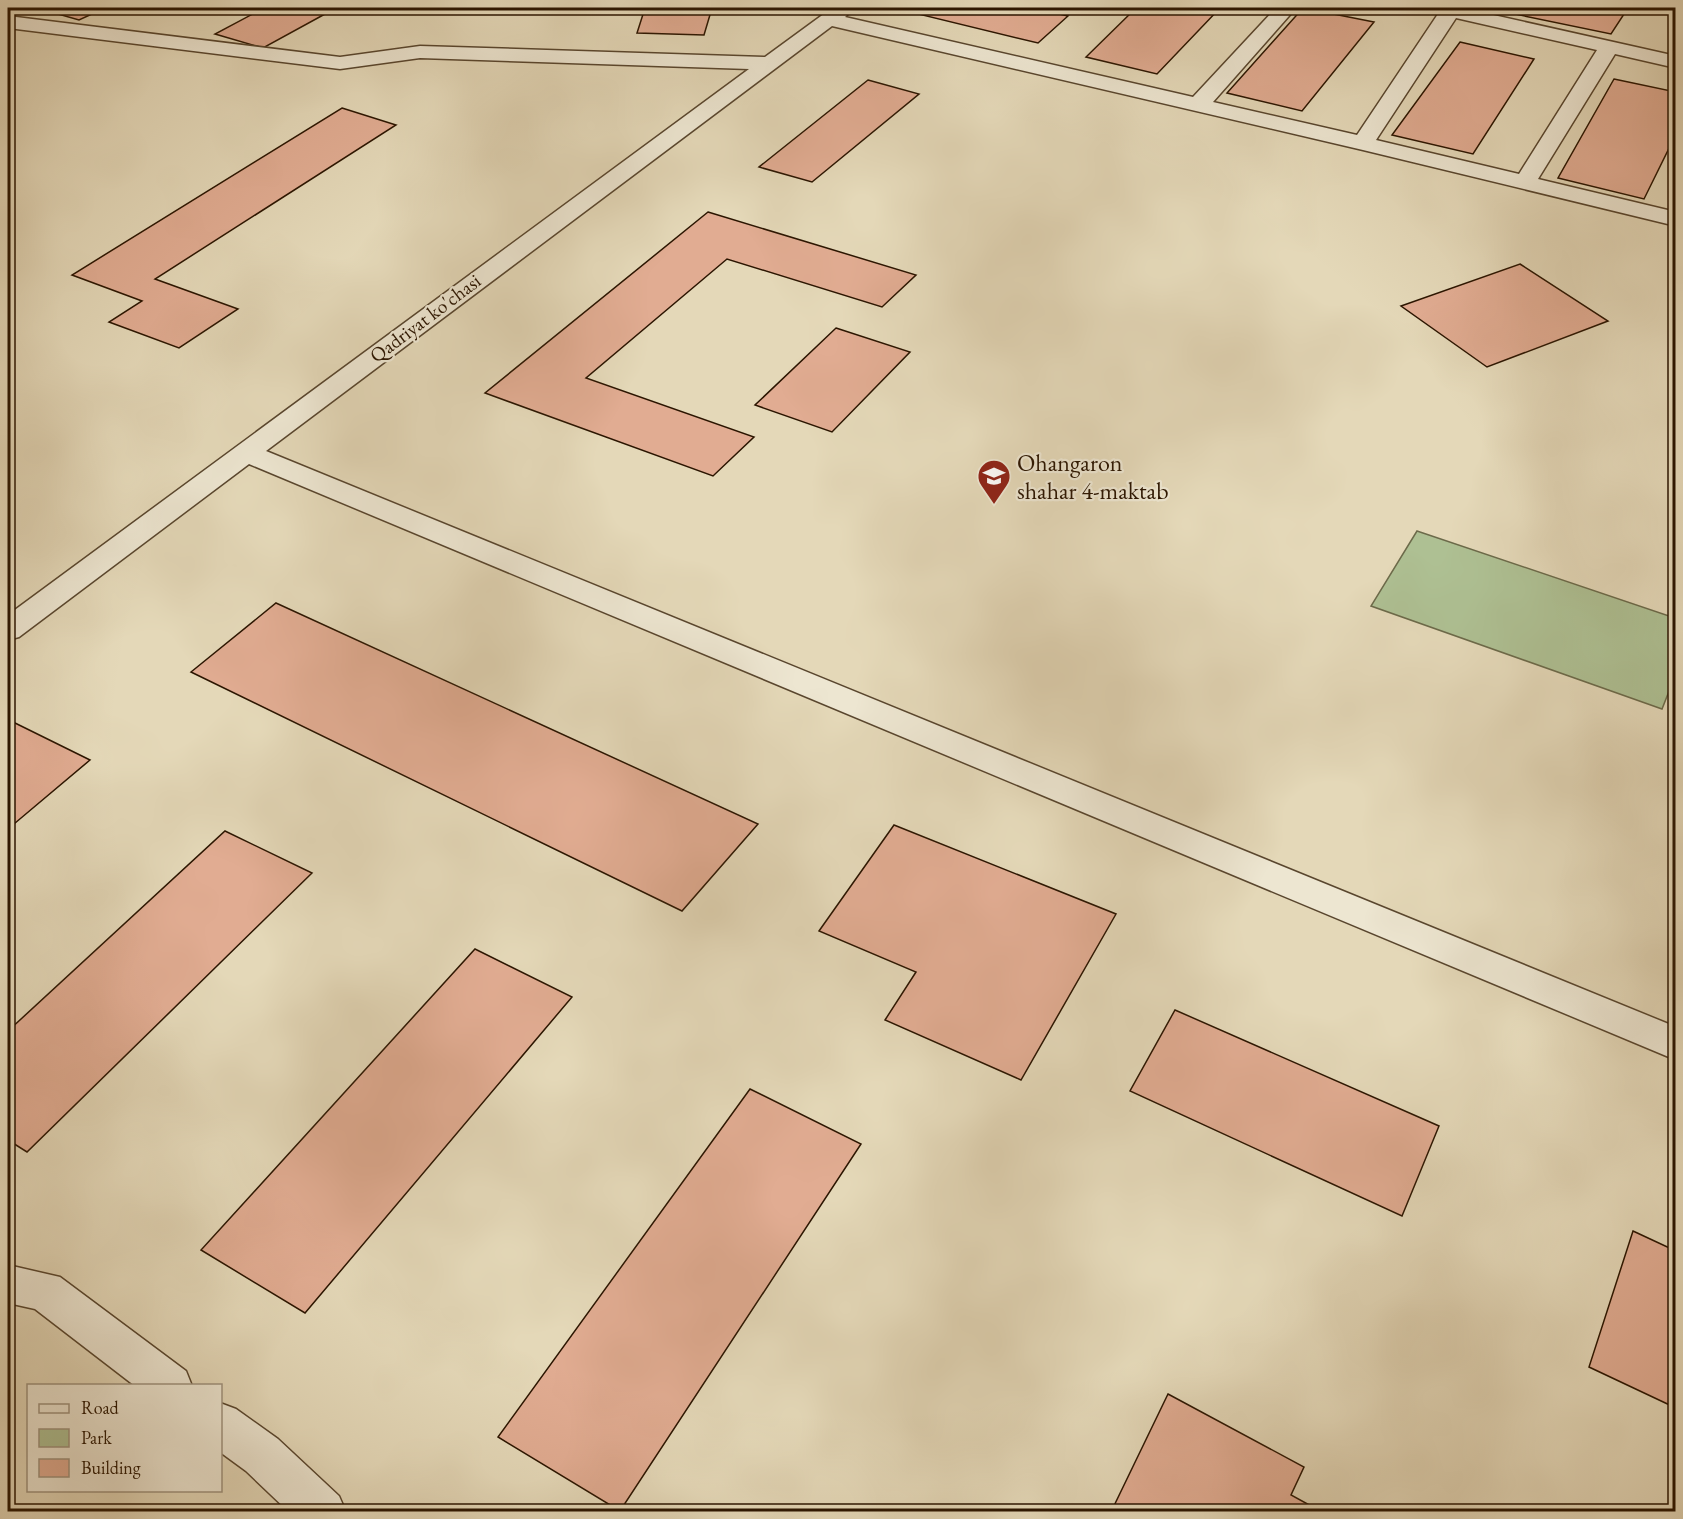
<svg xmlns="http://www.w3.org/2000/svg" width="1683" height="1519" viewBox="0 0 1683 1519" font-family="'EB Garamond',serif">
<rect width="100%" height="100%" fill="#e4d8b8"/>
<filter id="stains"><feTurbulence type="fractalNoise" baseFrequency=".00333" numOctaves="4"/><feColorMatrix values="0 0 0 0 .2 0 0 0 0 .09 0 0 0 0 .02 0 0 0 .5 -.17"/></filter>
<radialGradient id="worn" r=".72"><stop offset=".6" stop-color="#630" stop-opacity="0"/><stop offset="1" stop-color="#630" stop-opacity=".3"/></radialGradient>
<!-- green -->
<path fill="#aec093" stroke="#6c6a4a" stroke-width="1.5" d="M1417,531L1675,618V676L1662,709L1371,606Z"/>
<!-- building -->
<g fill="#e1ac92" stroke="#2b1500" stroke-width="1.5">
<path d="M37,8H105L79,20Z"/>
<path d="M264,8H336L263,48L215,34Z"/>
<path d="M645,8H712L704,35L637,33Z"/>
<path d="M915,8H1033L1068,16L1038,43L910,12Z"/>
<path d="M1136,8H1220L1157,74L1086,57Z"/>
<path d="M1303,8L1374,22L1302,111L1227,93Z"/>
<path d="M1486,8H1628L1611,34Z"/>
<path d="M1460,42L1534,59L1473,154L1392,135Z"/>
<path d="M1614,79L1676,92V134L1644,199L1558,178Z"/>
<path d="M868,80L919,94L812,182L759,167Z"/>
<path d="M342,108L396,125L155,279L238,309L179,348L109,322L142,301L72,275Z"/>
<path d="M708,212L916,275L882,307L727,259L586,378L754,437L713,476L485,393Z"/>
<path d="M1520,264L1608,321L1487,367L1401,306Z"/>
<path d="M836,328L910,352L832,432L755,405Z"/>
<path d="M276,603L758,824L682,911L191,672Z"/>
<path d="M13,722L90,760L8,829V726Z"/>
<path d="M894,825L1116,914L1021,1080L885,1020L916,972L819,931Z"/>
<path d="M225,831L312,873L27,1152L8,1140V1031Z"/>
<path d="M475,949L572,997L305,1313L201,1250Z"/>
<path d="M1175,1010L1439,1126L1402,1216L1130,1091Z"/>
<path d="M750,1089L861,1144L620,1511L498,1437Z"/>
<path d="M1633,1231L1676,1251V1408L1589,1367Z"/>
<path d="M1168,1394L1304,1467L1291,1495L1322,1512H1111Z"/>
</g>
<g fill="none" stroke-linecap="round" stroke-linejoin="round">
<defs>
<g id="minor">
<path d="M832,8H854L845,17L1193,97L1276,8H1296L1213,102L1357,135L1438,14L1431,12L1428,8H1462L1676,56V68L1615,54L1538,179L1676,212V226L1363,150L832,26L266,451L1676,1027V1060L249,464L19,637L8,640V615L749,69L420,58L340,69L8,28V16L340,57L420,46L765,57ZM1456,18L1597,50L1519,174L1376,140Z"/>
<path d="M8,1265L60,1277L186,1371L192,1386H135L35,1309L8,1303Z"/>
<path d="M220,1403L236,1409L278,1439L339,1496L346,1512H289L246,1471L220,1452Z"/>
</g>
</defs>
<!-- minor casing -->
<use href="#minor" stroke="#59462e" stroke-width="3"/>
<!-- minor -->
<use href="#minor" fill="#ede6d1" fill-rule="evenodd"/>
</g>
<!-- icons -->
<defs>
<symbol id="school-pin" viewBox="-11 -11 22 30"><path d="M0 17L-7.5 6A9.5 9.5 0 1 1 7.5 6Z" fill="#8f2418" stroke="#ede6d1"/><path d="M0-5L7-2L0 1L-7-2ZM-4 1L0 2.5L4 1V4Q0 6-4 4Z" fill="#fff"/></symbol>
</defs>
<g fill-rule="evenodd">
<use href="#school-pin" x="975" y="457" width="38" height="52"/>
</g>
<g text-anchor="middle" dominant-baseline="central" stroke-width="4.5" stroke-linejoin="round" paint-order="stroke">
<!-- far-street labels -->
<g font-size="20" fill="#2b1500" stroke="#ede6d1">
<text transform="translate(425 318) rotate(-37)">Qadriyat ko'chasi</text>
</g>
<!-- poi labels -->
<g font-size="24" fill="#2b1500" stroke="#ede6d1" text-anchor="start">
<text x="1017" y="462">Ohangaron<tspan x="1017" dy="28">shahar 4-maktab</tspan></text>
</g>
</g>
<!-- margin -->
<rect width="1683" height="1519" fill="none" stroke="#e4d8b8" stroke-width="30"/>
<rect x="9" y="9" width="1665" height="1501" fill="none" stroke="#2b1500" stroke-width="3"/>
<rect x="15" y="15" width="1653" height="1489" fill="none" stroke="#2b1500" stroke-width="1.5"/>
<!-- legend -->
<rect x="27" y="1384" width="195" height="108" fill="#ede6d1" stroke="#9f927d" stroke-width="1.5"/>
<rect x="39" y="1404" width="30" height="9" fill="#ede6d1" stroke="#9f927d" stroke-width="1.5"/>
<text x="81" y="1414" font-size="18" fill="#2b1500">Road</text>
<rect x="39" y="1429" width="30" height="18" fill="#aec093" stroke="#9f927d" stroke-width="1.5"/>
<text x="81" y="1444" font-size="18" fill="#2b1500">Park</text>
<rect x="39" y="1459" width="30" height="18" fill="#e1ac92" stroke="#9f927d" stroke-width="1.5"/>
<text x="81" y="1474" font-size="18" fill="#2b1500">Building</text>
<rect width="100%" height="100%" filter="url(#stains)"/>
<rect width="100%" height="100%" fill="url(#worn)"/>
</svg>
